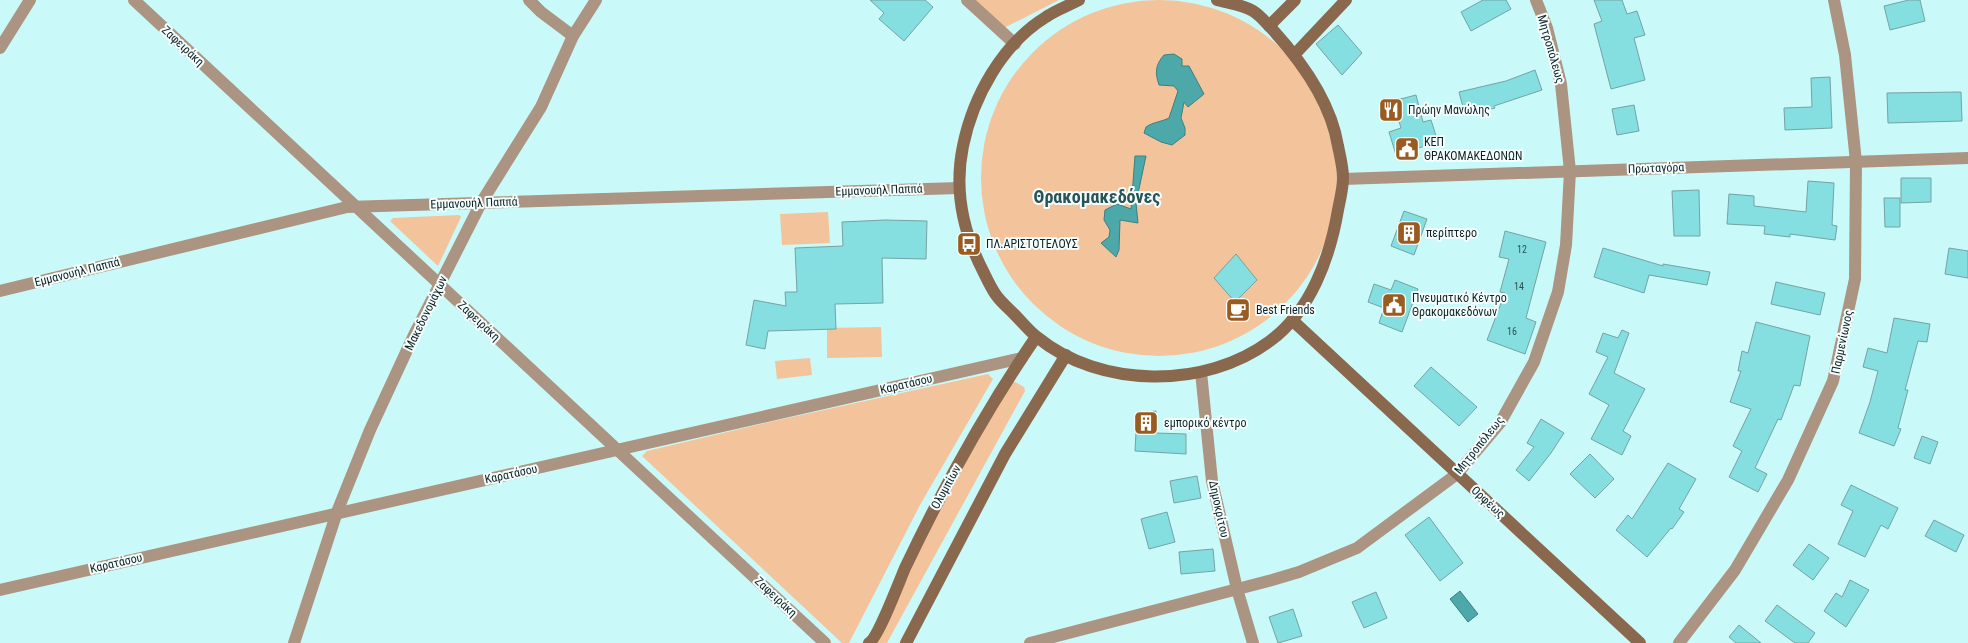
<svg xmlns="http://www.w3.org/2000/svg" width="1968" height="643" viewBox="0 0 1968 643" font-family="'Roboto Condensed',sans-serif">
<rect width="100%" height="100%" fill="#caf9f9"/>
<!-- green -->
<g fill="#f3c39c">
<path d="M972,0H1059L1002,29Z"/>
<circle cx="1159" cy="178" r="178"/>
<path d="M828,212L830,243L782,245L780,214Z"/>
<path d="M459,215L461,217L438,266L390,221L393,218Z"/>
<path d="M881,327L882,357L827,358V328Z"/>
<path d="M810,358L812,375L777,379L775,361Z"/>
<path d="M988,374L993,379L920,505L849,643H842L642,456L647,451L774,421Z"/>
<path d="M1008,378L1024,387L1025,391L887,643H866Z"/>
</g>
<!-- water -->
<g fill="#4da8aa" stroke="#3b8081">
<path d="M1174,54L1182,59V66H1189L1204,94L1188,107L1184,102L1181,118L1185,128V135L1172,145L1161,142L1144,133L1146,127C1153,122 1161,122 1169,118L1178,91L1174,86L1159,85C1155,73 1155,65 1164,55Z"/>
<path d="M1135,156H1146L1136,203L1138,223L1120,220L1119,250L1116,257L1101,243L1109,237L1110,230L1104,220L1105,210L1117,204L1131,209Z"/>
<path d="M1460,591L1478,614L1468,622L1450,599Z"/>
</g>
<!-- building -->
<g fill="#85dfe0" stroke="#76a2a2">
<path d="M870,0H925L933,7L904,41L879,19L884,13Z"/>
<path d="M1483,0H1506L1511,9L1471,31L1461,12Z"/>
<path d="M1594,0H1622L1627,14L1637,11L1645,35L1634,38L1645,80L1611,89L1594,24L1602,21Z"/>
<path d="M1909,0H1920L1925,21L1890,30L1884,6Z"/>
<path d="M1338,25L1362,53L1342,75L1316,44Z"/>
<path d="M1535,70L1542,90L1494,106L1495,108L1465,115L1459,92L1506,81Z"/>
<path d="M1830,77L1832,128L1785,130L1784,108L1812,107L1811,78Z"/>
<path d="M1961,92L1962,121L1888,123L1887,93Z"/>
<path d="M1416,95L1423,122L1431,120L1438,142L1396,155L1389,132L1401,128L1393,101Z"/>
<path d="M1634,105L1639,131L1617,135L1612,109Z"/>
<path d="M1901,178H1931V202L1901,203Z"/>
<path d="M1808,181L1834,183L1832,225L1837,226L1835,240L1790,234V237L1764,234L1765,226L1727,224L1729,194L1754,196V206L1806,212Z"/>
<path d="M1699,190L1700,236H1674L1672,191Z"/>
<path d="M1884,198H1900V227H1885Z"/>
<path d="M1404,211L1427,219L1414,255L1391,246Z"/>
<path d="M885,220L927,221L926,259L882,258L883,303L835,304L836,329L768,331L765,349L746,345L754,300L786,306L785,292H797L795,248L843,246L842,222Z"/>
<path d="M1505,231L1546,242L1526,318L1536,322L1525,354L1487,340L1505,293L1500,292L1509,259L1499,257Z"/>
<path d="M1603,248L1663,266V264L1710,272L1707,285L1649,275L1644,293L1594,277Z"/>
<path d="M1949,248L1968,251V278L1945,274Z"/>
<path d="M1236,254L1257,280L1235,302L1214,278Z"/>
<path d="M1395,280L1418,289L1402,332L1379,323L1384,308L1368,302L1374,284L1391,290Z"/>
<path d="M1776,282L1825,293L1820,315L1771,304Z"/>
<path d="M1894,318L1930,324L1927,342L1918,341L1905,390H1908L1898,428L1901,429L1894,446L1859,433L1870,402L1878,371L1863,367L1868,348L1887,353Z"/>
<path d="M1756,322L1810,336L1800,386L1794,385L1781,420L1778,419L1755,468L1767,474L1758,492L1729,477L1742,451L1733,446L1751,409L1730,402L1741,371H1738L1742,351L1748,353Z"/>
<path d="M1622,330L1629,333L1614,373L1645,389L1623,431L1631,436L1622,455L1591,439L1609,405L1589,394L1608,357L1596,352L1603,333L1618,338Z"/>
<path d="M1431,367L1477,407L1459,426L1414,386Z"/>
<path d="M1156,411L1155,433L1186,434V454L1135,451L1137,413Z"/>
<path d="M1541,419L1564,433L1551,453L1529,481L1516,470L1534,447L1527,443Z"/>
<path d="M1922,436L1938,442L1930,464L1914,458Z"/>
<path d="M1590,454L1614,479L1595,498L1570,474Z"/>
<path d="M1668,463L1696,479L1679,509L1684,512L1672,529L1671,528L1647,557L1616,530L1628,515L1632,519Z"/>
<path d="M1197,476L1201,498L1174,503L1170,481Z"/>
<path d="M1851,485L1898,508L1888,529L1881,525L1865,557L1838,544L1853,511L1841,505Z"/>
<path d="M1167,512L1175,542L1149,549L1141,519Z"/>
<path d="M1429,517L1463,563L1440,581L1405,535Z"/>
<path d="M1934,520L1964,535L1956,552L1925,536Z"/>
<path d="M1809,544L1829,558L1813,580L1793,565Z"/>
<path d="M1213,549L1215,571L1181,574L1179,552Z"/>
<path d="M1850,580L1869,590L1846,627L1824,611L1836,593L1842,597Z"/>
<path d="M1376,592L1387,618L1364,628L1352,602Z"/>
<path d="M1777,605L1815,633L1808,643H1795L1765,621Z"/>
<path d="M1293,609L1302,636L1278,643L1269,617Z"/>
<path d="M1739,625L1761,643H1736L1729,637Z"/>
</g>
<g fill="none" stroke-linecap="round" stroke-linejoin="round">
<!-- street -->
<g stroke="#ab9481" stroke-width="12">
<path d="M134,0L825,643"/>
<path d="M529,0L541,12L573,36"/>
<path d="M967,0L1015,44"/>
<path d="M0,48L30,0"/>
<path d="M1343,179L1968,158"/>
<path d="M0,291L347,207L959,188"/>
<path d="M1201,372L1212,481L1237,589L1253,643"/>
<path d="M0,590L1022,358"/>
<path d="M294,643L337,512L370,430L414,335L481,203L541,107L573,36L596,0"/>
<path d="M1030,643L1272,580L1299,572L1357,548L1457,474L1500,423L1534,362L1558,292L1566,245L1570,171L1561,84L1547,28L1536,0"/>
<path d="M1679,643L1735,570L1788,480L1833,381L1855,279L1856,162L1845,55L1834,0"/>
</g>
<!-- secondary -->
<g stroke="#8a684d" stroke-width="12">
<path d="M1079,0C1068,6 1056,10 1046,17C1002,44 973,97 963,146C954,189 963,232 983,271C987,279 991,288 996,295C1001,302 1008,308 1014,314C1022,322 1029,331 1037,337C1100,389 1206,389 1270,341C1311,311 1330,257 1338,210C1340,200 1343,188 1343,178C1343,167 1340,156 1338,146C1331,102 1302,62 1273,30C1267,24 1260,15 1253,11C1244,5 1228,3 1217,0"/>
<path d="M1269,26L1295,0"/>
<path d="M1295,54L1346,0"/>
<path d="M1292,320L1640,643"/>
<path d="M869,643C878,638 899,582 905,568C943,488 986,410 1036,337"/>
<path d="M906,643L1005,454L1066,355"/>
</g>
</g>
<!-- icons -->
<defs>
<symbol id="restaurant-square" viewBox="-11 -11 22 22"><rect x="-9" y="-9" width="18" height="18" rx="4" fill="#995b20" stroke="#f5fefe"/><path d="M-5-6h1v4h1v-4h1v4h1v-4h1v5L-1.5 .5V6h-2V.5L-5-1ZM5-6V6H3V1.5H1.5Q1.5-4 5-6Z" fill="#fff"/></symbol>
<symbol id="civic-square" viewBox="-11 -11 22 22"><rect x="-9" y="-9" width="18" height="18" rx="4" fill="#995b20" stroke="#f5fefe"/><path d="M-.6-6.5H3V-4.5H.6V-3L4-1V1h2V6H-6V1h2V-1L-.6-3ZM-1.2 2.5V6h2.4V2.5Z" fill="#fff"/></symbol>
<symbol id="building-square" viewBox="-11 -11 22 22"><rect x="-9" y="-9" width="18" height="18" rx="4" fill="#995b20" stroke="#f5fefe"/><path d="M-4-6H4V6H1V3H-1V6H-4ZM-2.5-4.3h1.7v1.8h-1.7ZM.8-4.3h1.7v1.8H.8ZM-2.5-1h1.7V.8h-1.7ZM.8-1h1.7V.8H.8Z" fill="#fff"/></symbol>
<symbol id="bus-square" viewBox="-11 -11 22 22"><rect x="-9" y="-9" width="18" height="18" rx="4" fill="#995b20" stroke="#f5fefe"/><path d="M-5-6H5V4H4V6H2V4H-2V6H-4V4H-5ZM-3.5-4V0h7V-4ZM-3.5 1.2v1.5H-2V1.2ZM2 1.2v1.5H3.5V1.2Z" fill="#fff"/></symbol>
<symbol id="cafe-square" viewBox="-11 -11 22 22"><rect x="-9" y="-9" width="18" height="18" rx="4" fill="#995b20" stroke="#f5fefe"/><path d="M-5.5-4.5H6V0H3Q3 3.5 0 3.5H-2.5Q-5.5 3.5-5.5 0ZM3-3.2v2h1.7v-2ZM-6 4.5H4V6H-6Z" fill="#fff"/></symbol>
</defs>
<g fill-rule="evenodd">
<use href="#restaurant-square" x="1377" y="96" width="28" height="28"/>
<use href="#civic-square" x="1393" y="135" width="28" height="28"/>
<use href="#building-square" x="1395" y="219" width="28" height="28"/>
<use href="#bus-square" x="955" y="230" width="28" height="28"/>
<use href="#civic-square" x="1380" y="291" width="28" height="28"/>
<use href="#cafe-square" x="1224" y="296" width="28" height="28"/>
<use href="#building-square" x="1132" y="409" width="28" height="28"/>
</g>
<g text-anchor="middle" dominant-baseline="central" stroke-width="4" stroke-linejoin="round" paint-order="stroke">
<!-- number labels -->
<g font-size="10" fill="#2d5052">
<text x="1522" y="249">12</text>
<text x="1519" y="286">14</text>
<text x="1512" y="331">16</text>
</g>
<!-- street labels -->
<g font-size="12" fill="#102122" stroke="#f5fefe">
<text transform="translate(183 46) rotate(43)">Ζαφειράκη</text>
<text transform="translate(1551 49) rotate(74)">Μητροπόλεως</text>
<text transform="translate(1656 168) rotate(-2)">Πρωταγόρα</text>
<text transform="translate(879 190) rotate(-2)">Εμμανουήλ Παππά</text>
<text transform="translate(474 203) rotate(-2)">Εμμανουήλ Παππά</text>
<text transform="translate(77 272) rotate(-14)">Εμμανουήλ Παππά</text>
<text transform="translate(426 313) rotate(-64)">Μακεδονομάχων</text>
<text transform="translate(479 321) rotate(43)">Ζαφειράκη</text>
<text transform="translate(1842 342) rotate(-78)">Παρμενίωνος</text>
<text transform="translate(906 384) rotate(-13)">Καρατάσου</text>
<text transform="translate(1479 445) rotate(-51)">Μητροπόλεως</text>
<text transform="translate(511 474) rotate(-12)">Καρατάσου</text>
<text transform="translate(946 487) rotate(-61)">Ολυμπίων</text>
<text transform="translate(1488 502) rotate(43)">Ορφέως</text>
<text transform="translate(1219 509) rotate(78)">Δημοκρίτου</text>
<text transform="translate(116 563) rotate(-13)">Καρατάσου</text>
<text transform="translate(776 597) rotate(43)">Ζαφειράκη</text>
</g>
<!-- poi labels -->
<g font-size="12" fill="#102122" stroke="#f5fefe" text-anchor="start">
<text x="1408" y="110">Πρώην Μανώλης</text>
<text x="1424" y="142">ΚΕΠ<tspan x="1424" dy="14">ΘΡΑΚΟΜΑΚΕΔΟΝΩΝ</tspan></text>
<text x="1426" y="233">περίπτερο</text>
<text x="986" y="244">ΠΛ.ΑΡΙΣΤΟΤΕΛΟΥΣ</text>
<text x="1412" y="298">Πνευματικό Κέντρο<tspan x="1412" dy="14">Θρακομακεδόνων</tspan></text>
<text x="1256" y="310">Best Friends</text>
<text x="1164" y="423">εμπορικό κέντρο</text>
</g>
<!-- district labels -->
<g font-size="18" font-weight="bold" fill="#295354" stroke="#f5fefe">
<text x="1097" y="196">Θρακομακεδόνες</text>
</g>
</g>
</svg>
